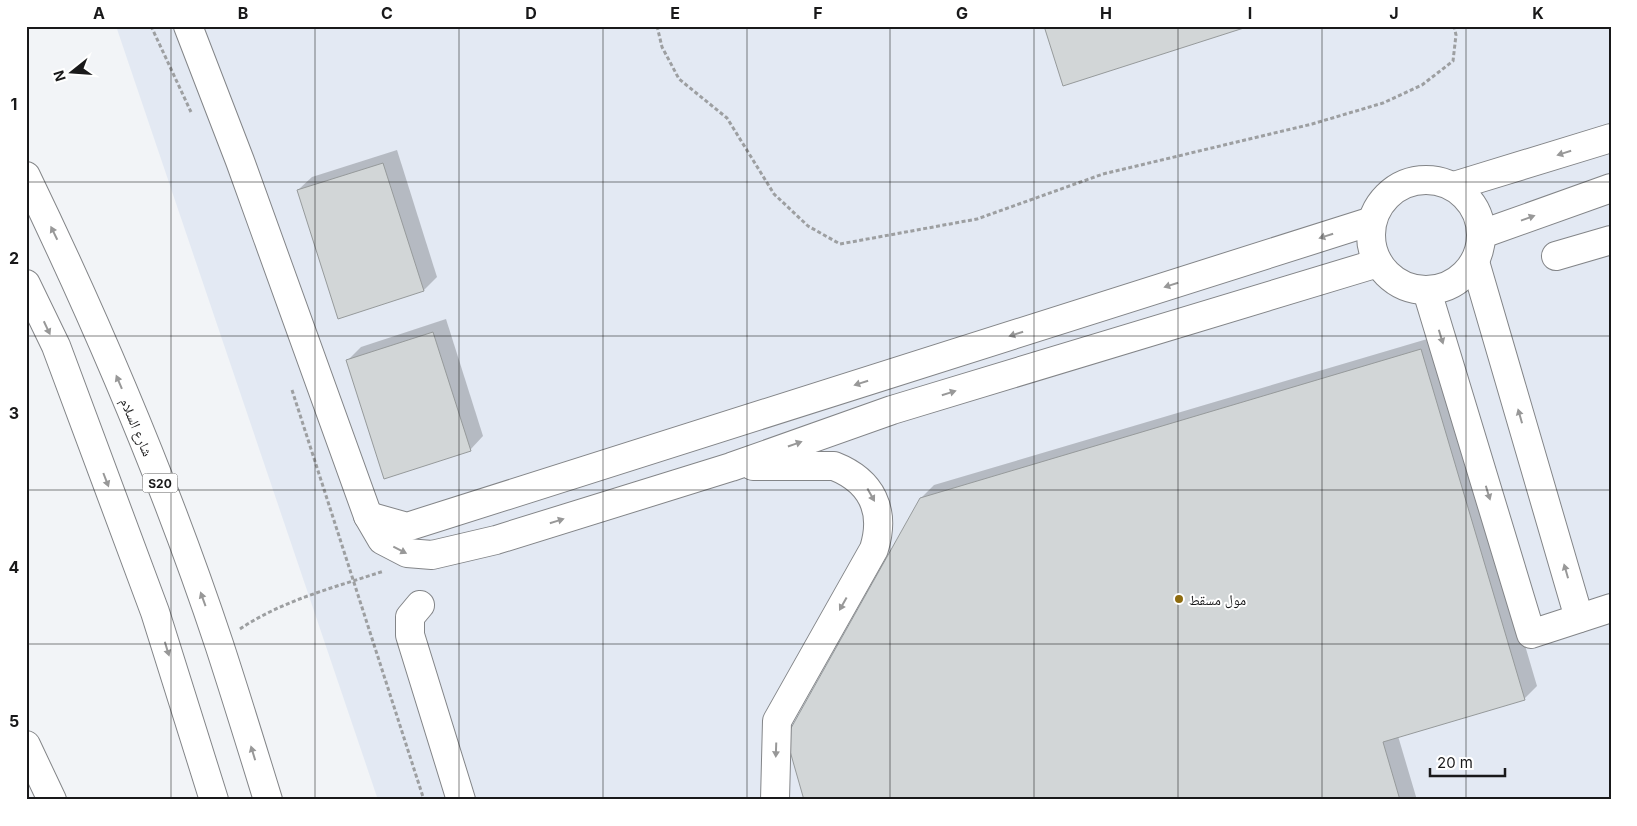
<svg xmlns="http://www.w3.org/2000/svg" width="1637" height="826" viewBox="0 0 1637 826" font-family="Inter,'Noto Naskh Arabic',sans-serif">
<rect width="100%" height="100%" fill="#f2f4f7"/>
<!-- built -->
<path fill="#e3e9f3" d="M116,26H1611V800H378Z"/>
<!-- shadow -->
<g fill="#0003">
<path d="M397,150L437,277L424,290L338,317L298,190L312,177Z"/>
<path d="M446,319L483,436L470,450L348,360L361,347Z"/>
<path d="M1434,337L1537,686L1524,699L1398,736L1417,800H806L921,498L934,485Z"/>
</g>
<!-- building -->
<g fill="#d2d6d7" stroke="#969a9b">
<path d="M1044,26H1250L1063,86Z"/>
<path d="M383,163L424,291L338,319L297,190Z"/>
<path d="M433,332L471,451L384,479L346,360Z"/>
<path d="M1421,349L1525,700L1383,742L1400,800H804L786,737L920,498Z"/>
</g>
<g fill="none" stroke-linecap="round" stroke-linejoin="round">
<defs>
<g id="minor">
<path d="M188,26L240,161L368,516L382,540L407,553L432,555L496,540L731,467L892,410L1378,263"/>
<circle cx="1426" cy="235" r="55"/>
<path d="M1454,186L1611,138"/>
<path d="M1482,234L1611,188"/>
<path d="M1556,256L1611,240"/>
<path d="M1475,262L1579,618"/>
<path d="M1427,291L1531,634L1611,608"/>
<path d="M753,466H834C872,481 886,510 874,549L777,721L775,800"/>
<path d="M368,516L407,527L1372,221"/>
<path d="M420,605L410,617V635L461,800"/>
<path d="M26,745L52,800"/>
</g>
<g id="major">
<path d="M26,176C99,327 166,485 219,644C236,696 252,748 268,800"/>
<path d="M26,284L56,346L155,612L214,800"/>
</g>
</defs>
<!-- minor casing -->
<use href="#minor" stroke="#838588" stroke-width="30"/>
<!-- major casing -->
<use href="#major" stroke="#838588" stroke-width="30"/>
<!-- path -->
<g stroke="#9d9fa1" stroke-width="3" stroke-dasharray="4 2.5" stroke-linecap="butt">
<path d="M151,26L191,112"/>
<path d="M657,26L662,47L679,79L727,118L774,194L808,226L840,244L977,219L1103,174L1312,124L1383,103L1422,85L1453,61L1456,35L1454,26"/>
<path d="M292,390L424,800"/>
<path d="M240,629C283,600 336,587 384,571"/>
</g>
<!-- minor -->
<use href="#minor" stroke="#fff" stroke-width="28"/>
<!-- major -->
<use href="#major" stroke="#fff" stroke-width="28"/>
</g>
<!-- one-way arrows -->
<defs><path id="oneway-solid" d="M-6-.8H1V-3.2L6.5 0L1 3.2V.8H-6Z" transform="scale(1.25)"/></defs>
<g fill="#989898">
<use href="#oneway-solid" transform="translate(1564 153) rotate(163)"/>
<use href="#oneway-solid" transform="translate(1528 218) rotate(-20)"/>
<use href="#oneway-solid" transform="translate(54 233) rotate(-116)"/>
<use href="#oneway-solid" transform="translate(1326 236) rotate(162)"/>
<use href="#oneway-solid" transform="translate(1171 285) rotate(162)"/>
<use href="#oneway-solid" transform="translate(47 328) rotate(65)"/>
<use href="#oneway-solid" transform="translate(1016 334) rotate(162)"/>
<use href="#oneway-solid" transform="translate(1441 337) rotate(73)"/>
<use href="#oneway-solid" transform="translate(119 382) rotate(-113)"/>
<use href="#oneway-solid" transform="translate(861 383) rotate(162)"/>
<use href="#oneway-solid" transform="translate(949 393) rotate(-17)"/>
<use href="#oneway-solid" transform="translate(1520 416) rotate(-106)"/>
<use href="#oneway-solid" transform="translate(795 444) rotate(-19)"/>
<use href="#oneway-solid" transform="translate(106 480) rotate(69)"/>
<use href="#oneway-solid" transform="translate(1488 493) rotate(73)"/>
<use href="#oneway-solid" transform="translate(871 495) rotate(61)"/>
<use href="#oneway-solid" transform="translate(557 521) rotate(-17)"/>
<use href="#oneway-solid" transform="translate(400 550) rotate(27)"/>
<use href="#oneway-solid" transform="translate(1566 571) rotate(-106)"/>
<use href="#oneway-solid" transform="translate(203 599) rotate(-110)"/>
<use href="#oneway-solid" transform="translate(843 604) rotate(119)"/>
<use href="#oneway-solid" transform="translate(167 649) rotate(73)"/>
<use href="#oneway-solid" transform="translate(776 750) rotate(92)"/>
<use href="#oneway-solid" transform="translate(253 753) rotate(-107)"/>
</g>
<!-- grid -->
<path fill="none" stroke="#19191a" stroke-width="1" stroke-opacity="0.55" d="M171,26V800M315,26V800M459,26V800M603,26V800M747,26V800M890,26V800M1034,26V800M1178,26V800M1322,26V800M1466,26V800M26,182H1611M26,336H1611M26,490H1611M26,644H1611"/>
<!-- markers -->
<circle fill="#8e6c10" stroke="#fff" stroke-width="2" cx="1179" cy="599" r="5"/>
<g text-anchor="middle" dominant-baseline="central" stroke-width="4" stroke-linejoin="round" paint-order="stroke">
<!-- shield labels -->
<rect fill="#fff" stroke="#5e5e5f" stroke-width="1" x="142.5" y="473.5" width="35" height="19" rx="4"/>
<g font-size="12" font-weight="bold" fill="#19191a">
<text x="160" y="483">S20</text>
</g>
<!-- street labels -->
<g font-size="14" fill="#19191a" stroke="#fff">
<text transform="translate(137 427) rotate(67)">شارع السلام</text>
</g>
<!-- poi labels -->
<g font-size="14" fill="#19191a" stroke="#fff" text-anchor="start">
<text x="1189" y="599">مول مسقط</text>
</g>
</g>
<!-- border -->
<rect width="1637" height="826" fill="none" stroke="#ffffff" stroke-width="55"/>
<!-- north arrow -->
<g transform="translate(72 72) rotate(253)" stroke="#ffffff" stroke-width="4" paint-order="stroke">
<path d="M0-4L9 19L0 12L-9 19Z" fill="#19191a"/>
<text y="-8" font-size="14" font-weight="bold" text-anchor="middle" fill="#19191a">N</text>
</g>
<!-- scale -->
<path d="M1430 768v8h75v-8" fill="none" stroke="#19191a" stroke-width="2.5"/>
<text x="1437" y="768" font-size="15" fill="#19191a" stroke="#ffffff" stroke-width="4" paint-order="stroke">20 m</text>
<rect x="28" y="28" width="1582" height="770" fill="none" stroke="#19191a" stroke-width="2"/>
<g font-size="16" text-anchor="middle" font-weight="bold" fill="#19191a">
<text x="99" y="19">A</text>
<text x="243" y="19">B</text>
<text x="387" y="19">C</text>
<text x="531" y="19">D</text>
<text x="675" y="19">E</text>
<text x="818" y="19">F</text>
<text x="962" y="19">G</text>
<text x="1106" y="19">H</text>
<text x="1250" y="19">I</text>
<text x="1394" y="19">J</text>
<text x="1538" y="19">K</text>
<text x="14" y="110">1</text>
<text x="14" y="264">2</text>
<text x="14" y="419">3</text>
<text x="14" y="573">4</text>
<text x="14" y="727">5</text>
</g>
</svg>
